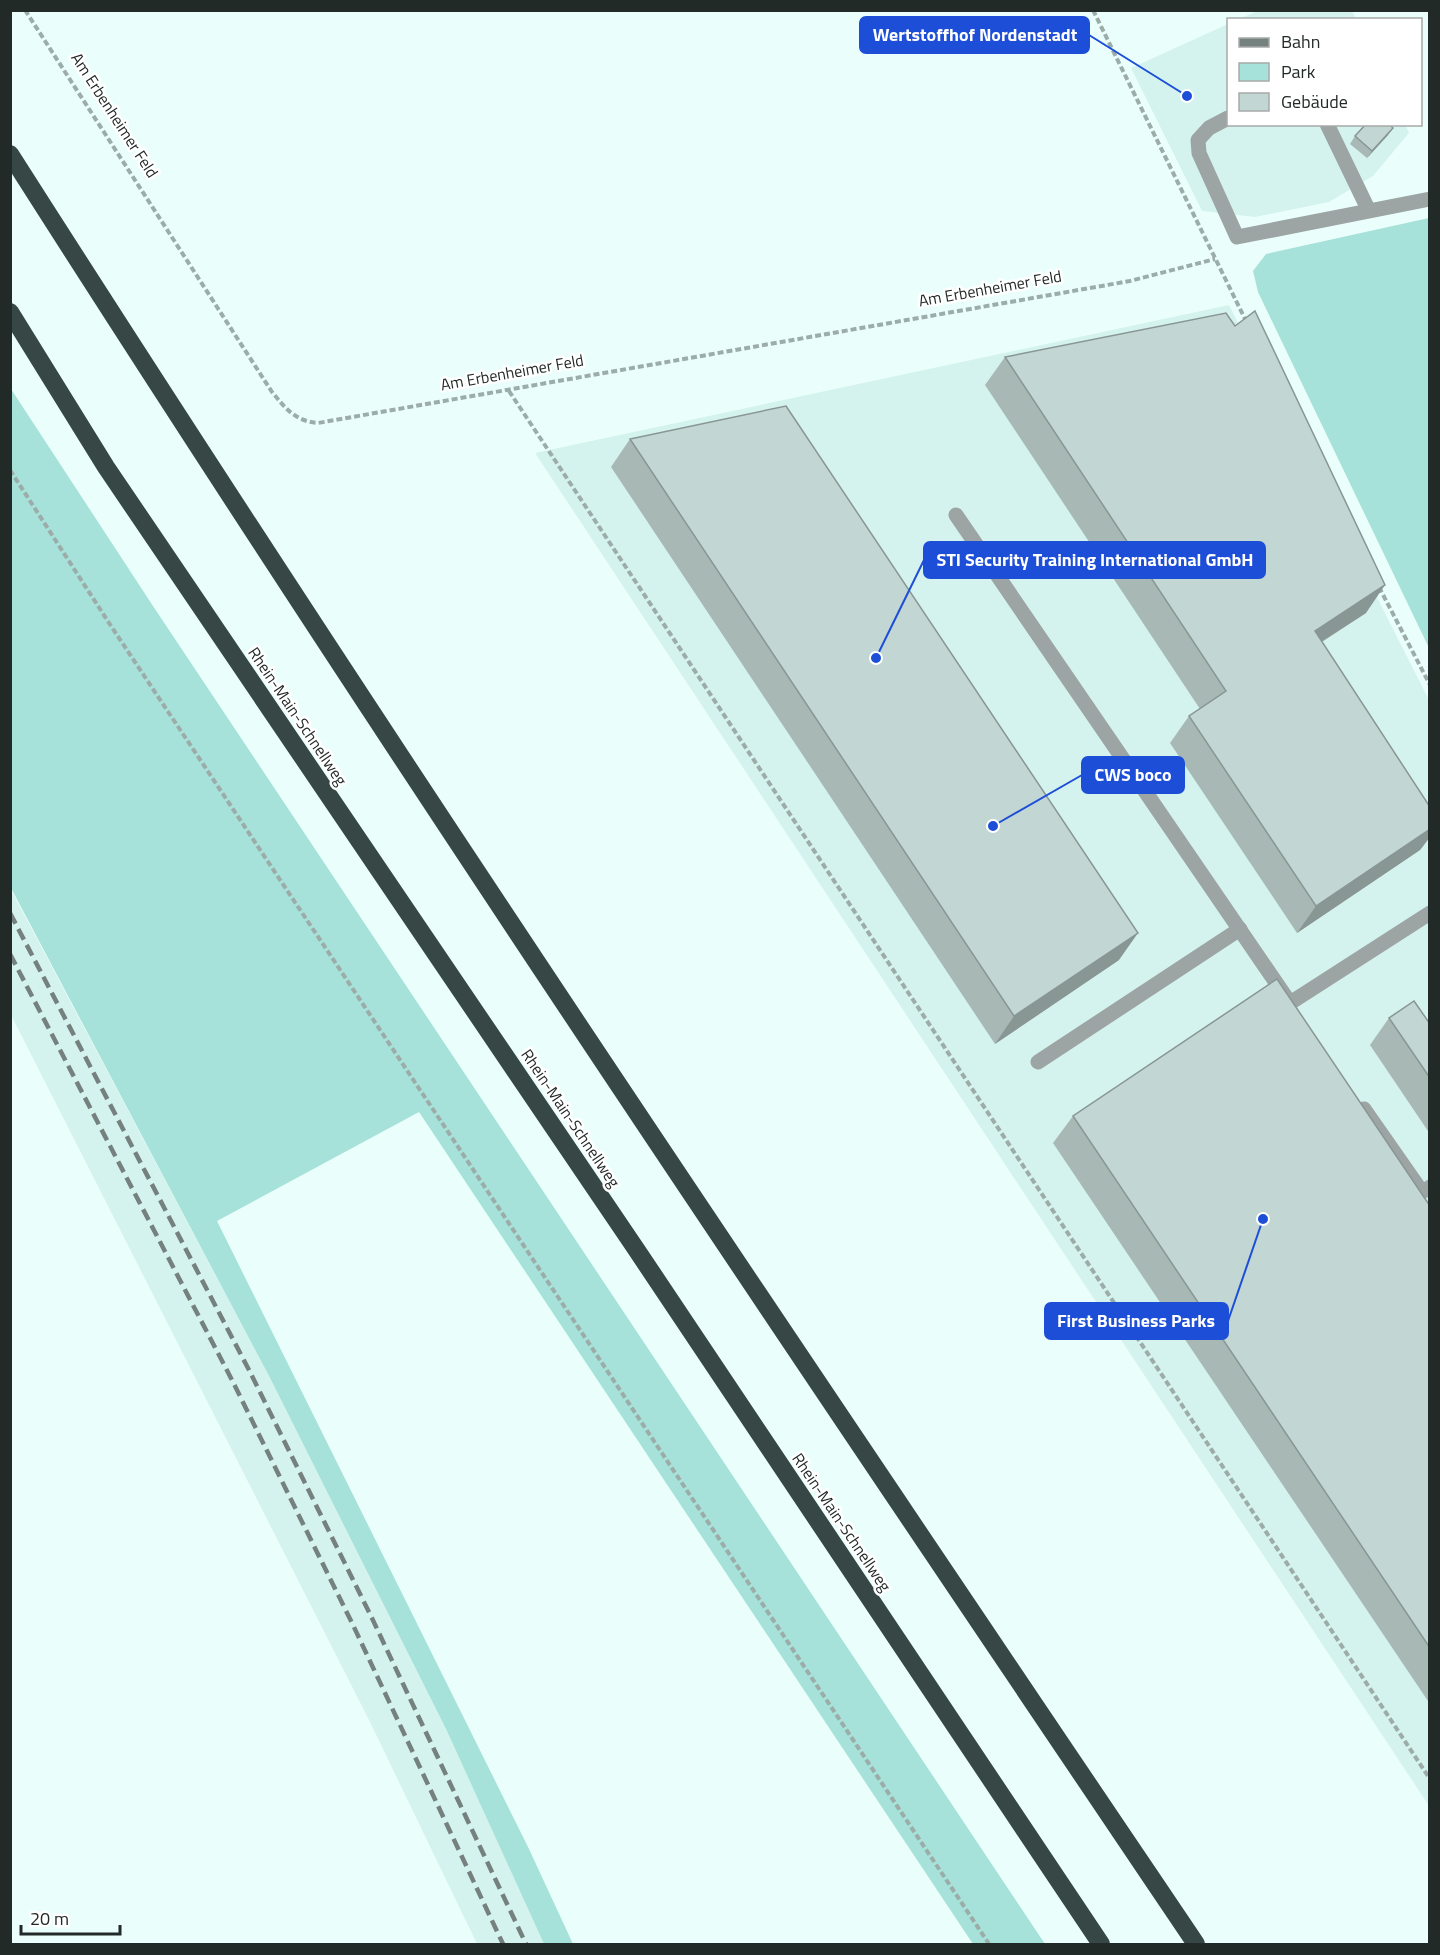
<svg xmlns="http://www.w3.org/2000/svg" width="1440" height="1955" viewBox="0 0 1440 1955" font-family="'Titillium Web',sans-serif">
<rect width="100%" height="100%" fill="#eafffb"/>
<!-- built -->
<g fill="#d5f3ee">
<path d="M1260,10L1352,11L1356,19H1239Z"/>
<path d="M1228,24V124H1405L1409,133L1373,176L1329,202L1255,217L1202,211L1131,68Z"/>
<path d="M1229,305L1429,700V1806L535,453Z"/>
<path d="M10,888L269,1376L446,1729L544,1944H477L370,1722L11,1015Z"/>
</g>
<!-- green -->
<g fill="#a6e2d9">
<path d="M1429,218H1430L1429,648L1258,292L1253,271L1266,254Z"/>
<path d="M11,389L153,606L1045,1944H973L419,1112L217,1221L529,1849L573,1944H544L446,1729L269,1376L11,888Z"/>
</g>
<g fill="none" stroke-linecap="round" stroke-linejoin="round">
<!-- path -->
<g stroke="#9caca8" stroke-width="4" stroke-dasharray="6 3" stroke-linecap="butt">
<path d="M25,10L272,392C286,409 295,421 318,423L1130,281L1215,259"/>
<path d="M1093,10L1247,323"/>
<path d="M509,391L1430,1779"/>
<path d="M10,470L111,626L989,1944"/>
<path d="M1379,587L1430,685"/>
</g>
<!-- service -->
<g stroke="#9ca5a3" stroke-width="15">
<path d="M1228,118L1209,128L1198,140L1199,153L1237,237L1430,199"/>
<path d="M1327,124L1368,209"/>
<path d="M956,515L1290,1003L1430,913"/>
<path d="M1038,1062L1240,929"/>
<path d="M1364,1109L1422,1192L1430,1187"/>
</g>
<!-- motorway -->
<g stroke="#374745" stroke-width="18">
<path d="M10,154C395,758 796,1351 1196,1944"/>
<path d="M10,312L106,467L636,1249L1101,1944"/>
</g>
<!-- rail -->
<g stroke="#74817f" stroke-width="4.5" stroke-dasharray="12 6" stroke-linecap="butt">
<path d="M10,913L249,1370L370,1614L526,1944"/>
<path d="M10,954L232,1380L353,1625L503,1944"/>
</g>
</g>
<!-- wall -->
<g fill="#a7b8b5">
<path d="M1388,135L1367,158L1350,144L1355,136Z"/>
<path d="M1005,357L1366,613L1322,642L1430,807V837L1420,850L1297,933L1170,743L1189,716L1200,709L985,385Z"/>
<path d="M630,439L1119,960L995,1044L611,467Z"/>
<path d="M1389,1018L1430,1024V1134L1370,1045Z"/>
<path d="M1073,1116L1430,1206V1704L1053,1143Z"/>
</g>
<!-- shaded-wall -->
<g fill="#889694">
<path d="M1393,128L1388,135L1367,158L1372,151Z"/>
<path d="M1385,585L1366,613L1296,658L1315,631Z"/>
<path d="M1430,829V837L1420,850L1297,933L1316,906Z"/>
<path d="M1138,933L1119,960L995,1044L1014,1016Z"/>
</g>
<!-- building -->
<g fill="#c2d6d3" stroke="#889694" stroke-width="1.5">
<path d="M1366,124H1389L1393,128L1372,151L1355,136Z"/>
<path d="M1255,311L1385,585L1315,631L1430,807V829L1316,906L1189,716L1226,691L1005,357L1226,313L1235,326Z"/>
<path d="M786,406L1138,933L1014,1016L630,439Z"/>
<path d="M1277,979L1430,1206V1648L1073,1116Z"/>
<path d="M1414,1001L1430,1024V1078L1389,1018Z"/>
</g>
<g text-anchor="middle" dominant-baseline="central" stroke-width="5" stroke-linejoin="round" paint-order="stroke">
<!-- street labels -->
<g font-size="16" fill="#222a28" stroke="#fff">
<text transform="translate(115 115) rotate(57)">Am Erbenheimer Feld</text>
<text transform="translate(990 288) rotate(-10)">Am Erbenheimer Feld</text>
<text transform="translate(512 372) rotate(-10)">Am Erbenheimer Feld</text>
<text transform="translate(298 716) rotate(56)">Rhein-Main-Schnellweg</text>
<text transform="translate(571 1118) rotate(56)">Rhein-Main-Schnellweg</text>
<text transform="translate(842 1522) rotate(56)">Rhein-Main-Schnellweg</text>
</g>
</g>
<!-- callouts -->
<path fill="none" stroke="#1d4ed8" stroke-width="2" d="M1187 96L1089 35M876 658L924 560M993 826L1082 775M1263 1219L1228 1321"/>
<g fill="#1d4ed8" stroke="#fff" stroke-width="2">
<circle cx="1187" cy="96" r="6"/>
<circle cx="876" cy="658" r="6"/>
<circle cx="993" cy="826" r="6"/>
<circle cx="1263" cy="1219" r="6"/>
</g>
<g fill="#1d4ed8" stroke="#1d4ed8" stroke-width="2">
<rect x="860" y="17" width="229" height="36" rx="6"/>
<rect x="924" y="542" width="341" height="36" rx="6"/>
<rect x="1082" y="757" width="102" height="36" rx="6"/>
<rect x="1045" y="1303" width="183" height="36" rx="6"/>
</g>
<g font-size="18" text-anchor="middle" font-weight="bold" fill="#fff">
<text x="975" y="41">Wertstoffhof Nordenstadt</text>
<text x="1095" y="566">STI Security Training International GmbH</text>
<text x="1133" y="781">CWS boco</text>
<text x="1136" y="1327">First Business Parks</text>
</g>
<!-- border -->
<rect width="1440" height="1955" fill="none" stroke="#222a28" stroke-width="24"/>
<!-- legend -->
<rect x="1227" y="18" width="195" height="108" fill="#ffffff" stroke="#a7aaa9" stroke-width="1.5"/>
<rect x="1239" y="38" width="30" height="9" fill="#74817f" stroke="#a7aaa9" stroke-width="1.5"/>
<text x="1281" y="48" font-size="18" fill="#222a28">Bahn</text>
<rect x="1239" y="63" width="30" height="18" fill="#a6e2d9" stroke="#a7aaa9" stroke-width="1.5"/>
<text x="1281" y="78" font-size="18" fill="#222a28">Park</text>
<rect x="1239" y="93" width="30" height="18" fill="#c2d6d3" stroke="#a7aaa9" stroke-width="1.5"/>
<text x="1281" y="108" font-size="18" fill="#222a28">Gebäude</text>
<!-- scale -->
<path d="M21 1925v9h99v-9" fill="none" stroke="#222a28" stroke-width="3"/>
<text x="30" y="1925" font-size="18" fill="#222a28" stroke="#ffffff" stroke-width="4.5" paint-order="stroke">20 m</text>
</svg>
